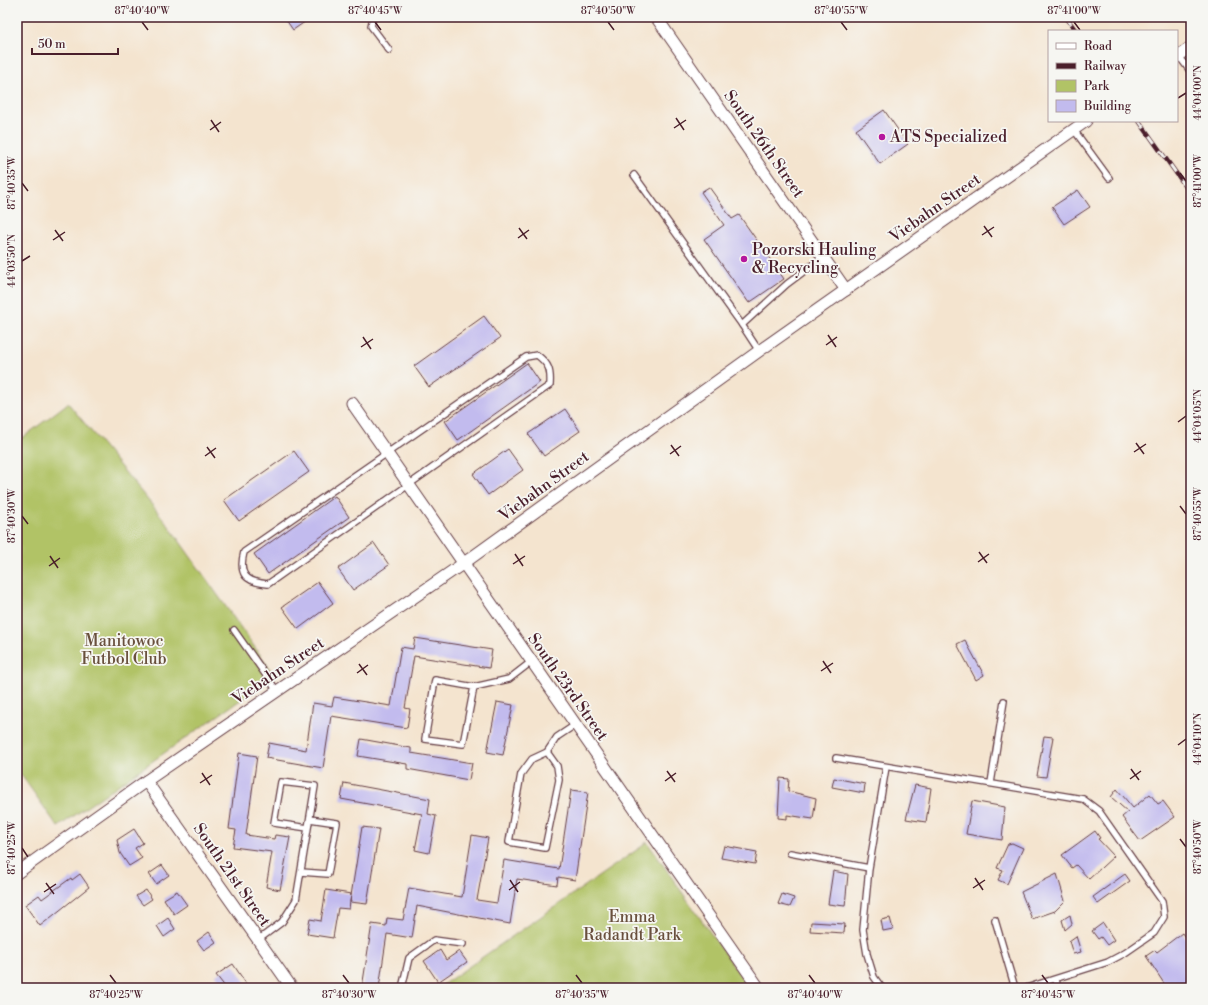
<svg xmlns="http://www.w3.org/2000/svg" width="1208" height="1005" viewBox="0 0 1208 1005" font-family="'Libre Bodoni',serif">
<rect width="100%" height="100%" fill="#f6f6f2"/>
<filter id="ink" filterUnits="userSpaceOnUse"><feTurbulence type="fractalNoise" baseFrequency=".025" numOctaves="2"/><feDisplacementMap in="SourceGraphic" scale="8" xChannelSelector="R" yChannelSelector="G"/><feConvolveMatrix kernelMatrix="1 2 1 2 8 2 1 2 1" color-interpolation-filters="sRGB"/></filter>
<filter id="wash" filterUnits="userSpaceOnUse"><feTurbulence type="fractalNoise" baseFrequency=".012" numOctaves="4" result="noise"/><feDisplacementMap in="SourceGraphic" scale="16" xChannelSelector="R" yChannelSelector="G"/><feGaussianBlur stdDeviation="0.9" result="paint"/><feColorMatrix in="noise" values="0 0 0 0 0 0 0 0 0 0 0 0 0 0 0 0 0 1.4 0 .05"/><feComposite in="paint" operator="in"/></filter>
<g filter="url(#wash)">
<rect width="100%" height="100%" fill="#f4e4cf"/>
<!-- green -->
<g fill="#b1c366" stroke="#7e7148">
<path d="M68,403L166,522L275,676L58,827L17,769V442Z"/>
<path d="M647,842L749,988H438L641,847Z"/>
</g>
<g id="blocks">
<!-- building -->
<g fill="#c2bbee">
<path d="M284,17H312L293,30Z"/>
<path d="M884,110L908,144L880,164L856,130Z"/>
<path d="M709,187L732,219L739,215L784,279L749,303L704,239L724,225L701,192Z"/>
<path d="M1078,190L1090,207L1064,224L1052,207Z"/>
<path d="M484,316L500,338L429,387L414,366Z"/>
<path d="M527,363L540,382L458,440L445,421Z"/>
<path d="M565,409L580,431L544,456L528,434Z"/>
<path d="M508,449L523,470L488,495L473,474Z"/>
<path d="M294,451L309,472L239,521L224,500Z"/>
<path d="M335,496L349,517L268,574L254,554Z"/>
<path d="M374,543L389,565L353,590L338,569Z"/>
<path d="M318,582L333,603L298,629L282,607Z"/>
<path d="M415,638L492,650L489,668L414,656L405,708L410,709L407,728L331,716L323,768L266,758L269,743L306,750L313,703L332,706L334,697L391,706L401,647L413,649Z"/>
<path d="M965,640L984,675L976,680L957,644Z"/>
<path d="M497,702L513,705L503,755L487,752Z"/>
<path d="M1044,736L1053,737L1046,777L1037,776Z"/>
<path d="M361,739L411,748V753L472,763L469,780L407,769V764L358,756Z"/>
<path d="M239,753L257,756L246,835L274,839L275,835L290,837L280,890L266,887L272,852L233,847L236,830L229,829Z"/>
<path d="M780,778L789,779L788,791L816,798L813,819L787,815V819L778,818Z"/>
<path d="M834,778L865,784L864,793L832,787Z"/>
<path d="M344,783L430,799L428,814L436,816L429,853L415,850L422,814L341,799Z"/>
<path d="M915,785L931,788L926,822L906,819Z"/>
<path d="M1117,789L1133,808L1150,794L1158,804L1163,801L1175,817L1140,841L1122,817L1128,812L1111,797Z"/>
<path d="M571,790L588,792L575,880L558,877L557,885L517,879L510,924L417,906L412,938L387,934L379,988H362L372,924L386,926L387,918L403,920L409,888L462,897L472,835L488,838L477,900L497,903L504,860L559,869Z"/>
<path d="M972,801L1005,807L1002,840L966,834Z"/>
<path d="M362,827L379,829L367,904L350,902Z"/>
<path d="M134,829L143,843L135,848L142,858L129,866L120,853L117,840Z"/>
<path d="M1095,831L1100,838L1098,839L1114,856L1089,879L1076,865L1072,868L1062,855Z"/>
<path d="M1012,843L1023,848L1007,884L998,880L1003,870L997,868L1008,844Z"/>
<path d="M724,846L757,852L755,864L721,858Z"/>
<path d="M162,865L169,875L156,884L149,874Z"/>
<path d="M833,871L848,874L845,906L828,904Z"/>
<path d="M80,874L89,887L40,926L25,905L39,895L42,899L71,878L72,880Z"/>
<path d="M1057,874L1065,901L1055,911L1032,919L1021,892Z"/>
<path d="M1125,874L1130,881L1098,904L1093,897Z"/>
<path d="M146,890L152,899L143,905L136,896Z"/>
<path d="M326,890L351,894L349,909L338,908L333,938L307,934L310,919L321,921Z"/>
<path d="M177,891L187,905L174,914L164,899Z"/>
<path d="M782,894L794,898L790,907L778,904Z"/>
<path d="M1070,915L1072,924L1065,930L1062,920Z"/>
<path d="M168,918L175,929L164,937L157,926Z"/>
<path d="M890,918L893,929L883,931L881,920Z"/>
<path d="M811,922L845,924L844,933L810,931Z"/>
<path d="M1103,923L1114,940L1107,945L1101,937L1098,939L1092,931Z"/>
<path d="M209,932L216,942L204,950L197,941Z"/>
<path d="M1182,933L1191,946V988H1167L1146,956L1155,950L1157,952Z"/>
<path d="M1076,936L1081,952L1073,954L1069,941Z"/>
<path d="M440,950L446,960L459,951L467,962L438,982L424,961Z"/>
<path d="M233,964L249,988H226L216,975Z"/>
</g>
</g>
</g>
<g filter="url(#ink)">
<use href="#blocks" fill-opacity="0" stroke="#643d44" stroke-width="1"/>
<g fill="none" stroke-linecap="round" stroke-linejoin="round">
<defs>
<g id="service">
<path d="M373,17L371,26L389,50"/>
<path d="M1179,56L1191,72"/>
<path d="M1074,130L1109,178"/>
<path d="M634,175L742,325L759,351"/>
<path d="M742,325L787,284L823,257"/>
<path d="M537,355C549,364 551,370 550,385L268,584C246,582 238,575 244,552L526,357Z"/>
<path d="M234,630L277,691"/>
<path d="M474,687L463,744L425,739L435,680L474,687L509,679L531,662"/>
<path d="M547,752L532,759L521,774L509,842L545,848L559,780L557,766L547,752L557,737L575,725"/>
<path d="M836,758L1083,799L1099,811L1162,901L1164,917L1154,933L1125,953L1108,962L1026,988"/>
<path d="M991,783L1004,701"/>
<path d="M790,853L869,868"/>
<path d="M301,872L328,874L337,823L310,819"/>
<path d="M995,920L1015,988"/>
<path d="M258,940L282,922L296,900L315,786L281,782L274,823L308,828"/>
<path d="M1056,980L1058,988"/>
<path d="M402,988L409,958L434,940L463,944"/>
<path d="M882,988L874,977L867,954L863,930L869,868L886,767"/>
</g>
<g id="minor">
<path d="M656,17L846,290"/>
<path d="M1177,57L1191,47"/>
<path d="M352,403L759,988"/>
<path d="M146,781L292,988"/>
<path d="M17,873L146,781L464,563L759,351L1086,121"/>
</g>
</defs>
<!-- service casing -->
<use href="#service" stroke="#643d44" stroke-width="8"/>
<!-- minor casing -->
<use href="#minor" stroke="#643d44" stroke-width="13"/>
<!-- service -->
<use href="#service" stroke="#fff" stroke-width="5.5"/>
<!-- minor -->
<use href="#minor" stroke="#fff" stroke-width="11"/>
<defs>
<g id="rail">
<path d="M1066,17L1076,31"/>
<path d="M1139,121L1191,194"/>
</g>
</defs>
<!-- rail casing -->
<use href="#rail" stroke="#4a1f2b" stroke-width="4.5"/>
<!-- rail -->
<use href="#rail" stroke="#f6f6f2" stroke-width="3" stroke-dasharray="9" stroke-linecap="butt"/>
</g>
</g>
<!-- ticks -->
<path fill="none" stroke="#4a1f2b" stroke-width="1.5" d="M142,22L148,30M375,22L381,30M608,22L614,30M841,22L847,30M1074,22L1080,30M1178,98L1186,93M676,118L684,130M211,120L219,132M674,128L686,120M210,130L221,122M1180,173L1186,181M22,183L28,191M984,226L992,237M519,228L527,239M55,230L63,241M982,235L994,227M518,238L529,230M53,240L65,232M22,261L30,256M828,335L836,347M363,337L371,349M826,345L837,337M361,347L373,339M1178,422L1186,416M1136,443L1144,454M671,445L679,456M207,447L215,458M1134,452L1146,444M670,454L681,446M205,456L216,448M1180,506L1186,514M22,516L28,524M979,552L987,563M515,554L523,566M50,556L58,568M978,562L989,554M513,564L525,556M49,566L60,558M823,661L831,673M359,664L367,675M821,671L833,663M357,673L368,665M1178,745L1186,739M1131,769L1139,780M667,771L675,782M202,773L210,785M1130,779L1141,771M665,781L676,773M200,783L212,775M1180,839L1186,847M22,848L28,857M975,878L983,890M510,880L518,892M46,883L54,894M973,888L985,880M509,890L520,882M44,892L56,884M110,975L116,983M343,975L349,983M576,975L582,983M809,975L815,983M1042,975L1048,983"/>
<!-- markers -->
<g fill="#b5179e" stroke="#f6f6f2" stroke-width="1.5">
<circle cx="882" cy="137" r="4"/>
<circle cx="744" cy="259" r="4"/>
</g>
<g text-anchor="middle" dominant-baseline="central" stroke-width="3.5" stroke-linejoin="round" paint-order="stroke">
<!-- poi labels -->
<g font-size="16" fill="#4a1f2b" stroke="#f6f6f2" text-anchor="start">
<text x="890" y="137">ATS Specialized</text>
<text x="752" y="250">Pozorski Hauling<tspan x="752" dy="18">&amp; Recycling</tspan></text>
</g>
<!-- street labels -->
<g font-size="16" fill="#4a1f2b" stroke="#f6f6f2">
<text transform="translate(764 144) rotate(55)">South 26th Street</text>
<text transform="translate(935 208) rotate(-35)">Viebahn Street</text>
<text transform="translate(544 486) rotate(-36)">Viebahn Street</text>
<text transform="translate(278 671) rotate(-34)">Viebahn Street</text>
<text transform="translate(568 687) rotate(55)">South 23rd Street</text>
<text transform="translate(232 875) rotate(55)">South 21st Street</text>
</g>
<!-- park labels -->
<g font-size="16" fill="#69503d" stroke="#f6f6f2">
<text x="124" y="641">Manitowoc<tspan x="124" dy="18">Futbol Club</tspan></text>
<text x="632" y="917">Emma<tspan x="632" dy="18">Radandt Park</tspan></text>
</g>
</g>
<!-- margin -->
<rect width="1208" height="1005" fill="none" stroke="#f6f6f2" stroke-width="44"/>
<!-- legend -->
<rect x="1048" y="30" width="130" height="92" fill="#f6f6f2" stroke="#b1a0a2"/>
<rect x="1056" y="43" width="20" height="6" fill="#ffffff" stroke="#b1a0a2"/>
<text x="1084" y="50" font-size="12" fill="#4a1f2b">Road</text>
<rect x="1056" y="63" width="20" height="6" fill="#4a1f2b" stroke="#b1a0a2"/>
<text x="1084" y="70" font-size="12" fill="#4a1f2b">Railway</text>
<rect x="1056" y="80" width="20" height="12" fill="#b1c366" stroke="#b1a0a2"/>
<text x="1084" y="90" font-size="12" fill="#4a1f2b">Park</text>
<rect x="1056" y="100" width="20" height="12" fill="#c2bbee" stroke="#b1a0a2"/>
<text x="1084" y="110" font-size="12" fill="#4a1f2b">Building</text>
<!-- scale -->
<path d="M32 48v6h86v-6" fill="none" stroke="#4a1f2b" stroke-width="2"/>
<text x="38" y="48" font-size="12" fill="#4a1f2b" stroke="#f6f6f2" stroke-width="3" paint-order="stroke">50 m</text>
<rect x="22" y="22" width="1164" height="961" fill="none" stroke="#4a1f2b" stroke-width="1.5"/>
<g font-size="10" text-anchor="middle" fill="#4a1f2b">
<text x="142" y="14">87°40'40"W</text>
<text x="375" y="14">87°40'45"W</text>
<text x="608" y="14">87°40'50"W</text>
<text x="841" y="14">87°40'55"W</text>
<text x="1074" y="14">87°41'00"W</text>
<text transform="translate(1197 93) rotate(-90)" y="4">44°04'00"N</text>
<text transform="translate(1197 181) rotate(-90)" y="4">87°41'00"W</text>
<text transform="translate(11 183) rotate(-90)" y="4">87°40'35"W</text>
<text transform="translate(11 261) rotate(-90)" y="4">44°03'50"N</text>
<text transform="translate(1197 416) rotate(-90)" y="4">44°04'05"N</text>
<text transform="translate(1197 514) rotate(-90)" y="4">87°40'55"W</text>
<text transform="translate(11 516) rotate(-90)" y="4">87°40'30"W</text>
<text transform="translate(1197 739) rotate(-90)" y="4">44°04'10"N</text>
<text transform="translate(1197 847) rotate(-90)" y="4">87°40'50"W</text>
<text transform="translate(11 848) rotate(-90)" y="4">87°40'25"W</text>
<text x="116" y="998">87°40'25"W</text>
<text x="349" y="998">87°40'30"W</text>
<text x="582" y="998">87°40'35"W</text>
<text x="815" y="998">87°40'40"W</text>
<text x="1048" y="998">87°40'45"W</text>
</g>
</svg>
